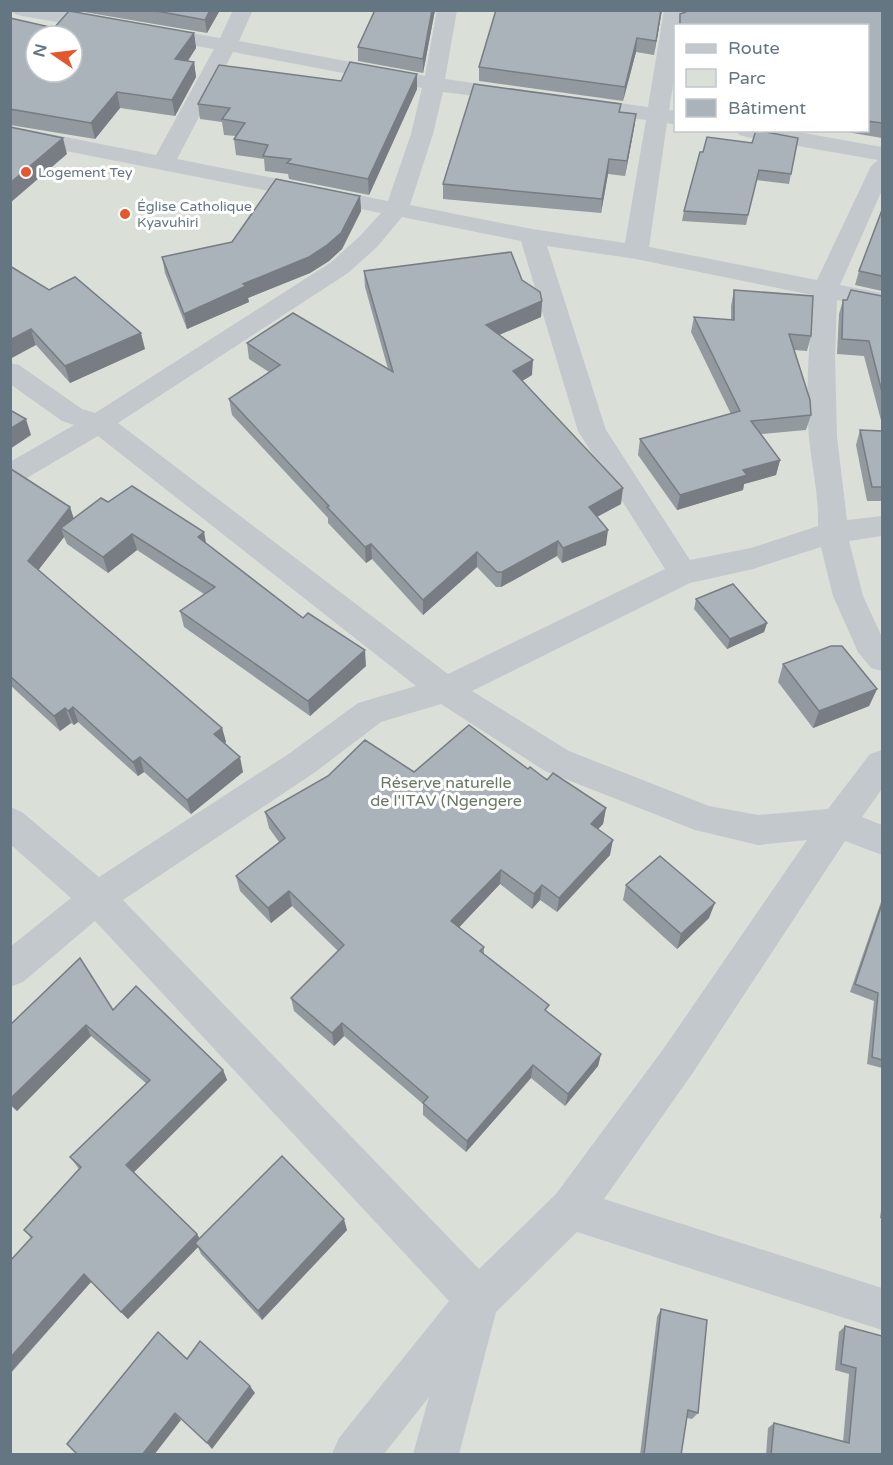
<svg xmlns="http://www.w3.org/2000/svg" width="893" height="1465" viewBox="0 0 893 1465" font-family="'Varela Round',sans-serif">
<rect width="100%" height="100%" fill="#fafaf8"/>
<!-- green -->
<path fill="#dadfd7" fill-rule="evenodd" d="M11,11H882V1454H11ZM676,26H868V130H676ZM36,36H72V72H36Z"/>
<g fill="none" stroke-linecap="round" stroke-linejoin="round">
<!-- minor -->
<path fill="#c3c8cc" fill-rule="evenodd" d="M12,10H60L220,38L233,10H253L239,41L425,76L437,10H457L445,79L516,89L524,90L527,95L524,100L516,101L443,92L433,134L410,205L532,229L625,243L646,120L576,111L568,109L565,104L568,99L576,97L648,107L664,10H684L682,26H676V67L669,110L676,111V125L667,123L649,247L817,280L871,166L878,160L747,137L739,135L736,130H787L882,147V190L840,285L882,293V309L837,300L835,356L837,437L847,520L882,516V536L849,541L863,596L882,637V671L871,668L858,652L833,596L821,547L753,569L690,583L472,691L569,751L709,806L758,815L828,809L870,754L882,750V789L862,817L882,825V855L845,841L692,1074L604,1199L882,1288V1330L577,1232L496,1312L459,1454H413L429,1397L384,1454H332L339,1438L449,1301L95,921L23,982L10,987V947L71,898L10,844V807L22,812L99,877L290,753L358,703L416,686L98,436L20,482L10,485V462L74,425L62,421L10,384V363L19,365L82,409L95,413L330,263L359,237L381,213L10,140V126L156,155L214,49L22,16L15,14ZM233,52L422,88L411,134L388,201L177,159ZM402,217L521,241L578,431L665,569L448,674L118,423L348,273L377,247ZM547,246L636,259L812,295C810,342 805,391 809,438C812,468 819,496 818,526L751,548L690,560L606,430ZM441,704L545,771L695,830L758,845L807,840L664,1048L556,1194L479,1269L123,900L314,773L381,722Z"/>
</g>
<!-- wall -->
<g fill="#929a9f">
<path d="M84,10H220L207,33L84,12Z"/>
<path d="M435,10L423,73L358,61V47Z"/>
<path d="M496,10H662L654,55L636,52L623,101L479,81V67Z"/>
<path d="M882,10V138L835,130H867V26H679L680,14L686,12Z"/>
<path d="M10,18L54,28L194,33L196,48L188,61L194,62L196,77L175,116L120,108L95,139L10,125Z"/>
<path d="M341,81L417,89L369,195L289,179L288,174L265,171L264,159L236,155L234,139L236,136L224,135L222,122L200,119L198,104Z"/>
<path d="M621,104L620,112L636,114L634,128L625,176L608,174L601,213L443,199V184Z"/>
<path d="M798,138L789,184L756,180L746,225L682,221L684,211L703,152L752,143Z"/>
<path d="M360,196L361,211L342,249L329,261L310,273L248,298L249,302L187,329L165,273L162,257L232,242Z"/>
<path d="M882,210V291L855,285L859,271Z"/>
<path d="M10,266L145,349L70,383L36,345Z"/>
<path d="M364,271L522,280L542,301L541,317L499,335L532,375L522,381L621,504L597,517L606,545L562,563L557,556L501,587H496L477,567L423,615L372,559L366,563L328,523V518L232,415L229,399L269,372L249,359L247,343L388,369L365,287Z"/>
<path d="M734,290L811,336L807,351L794,350L811,415L806,430L761,434L780,460L776,475L744,484L743,490L677,510L638,455L640,439L731,414L691,332L694,317L731,320V306Z"/>
<path d="M882,296V424L864,356L837,354L839,314L843,300H847Z"/>
<path d="M860,430L882,431V501H867L856,445Z"/>
<path d="M10,470L70,507L74,519L108,502L206,543L366,666L310,716L184,627L180,611L204,594L137,550L108,573L67,544L64,537L38,570L222,728L226,742L224,744L243,772L191,814L144,772L138,776L78,722L74,725L71,723L60,731L10,685Z"/>
<path d="M696,599L767,623L764,632L727,649L694,609Z"/>
<path d="M783,664L877,689L869,706L813,728L778,682Z"/>
<path d="M528,769L606,808L603,824L598,829L610,855L557,912L540,900L532,909L500,884L459,927L484,947V954L548,1013L601,1054L598,1066L565,1106L531,1078L466,1152L423,1115V1104L344,1036L334,1046L294,1011L291,998L338,951L292,906L271,923L240,891L236,876L279,842L269,828L265,812L414,772Z"/>
<path d="M626,885L709,918L677,949L623,900Z"/>
<path d="M882,899V1068L867,1064L874,1001L850,992Z"/>
<path d="M113,1010L223,1070L227,1080L134,1172L197,1234L200,1239L347,1230L262,1320L201,1254L198,1247L128,1319L91,1282L11,1373L31,1238L24,1230L79,1169L70,1157L147,1084L91,1036L17,1111L10,1105V1025Z"/>
<path d="M882,1203V1219L880,1218Z"/>
<path d="M661,1309L698,1413L692,1419L687,1418L681,1455H640L657,1317Z"/>
<path d="M845,1326L882,1455H766L768,1428L774,1423L843,1442L849,1374L835,1370L839,1332Z"/>
</g>
<!-- shaded-wall -->
<g fill="#777d82">
<path d="M210,10H220L207,33L205,20Z"/>
<path d="M432,10H435L423,73V59Z"/>
<path d="M661,10H662L654,55L656,41Z"/>
<path d="M194,33L196,48L178,75L175,59Z"/>
<path d="M637,38L636,52L623,101L625,87Z"/>
<path d="M194,62L196,77L175,116L172,100Z"/>
<path d="M417,74V89L369,195L368,179Z"/>
<path d="M117,92L120,108L95,139L91,123Z"/>
<path d="M636,114L634,128L625,176L627,161Z"/>
<path d="M63,138L67,154L10,203V183Z"/>
<path d="M609,159L608,174L601,213L602,199Z"/>
<path d="M360,196L361,211L342,249L329,261L310,273L248,298L249,302L187,329L184,314L243,284Z"/>
<path d="M542,301L541,317L485,341L486,325Z"/>
<path d="M31,329L36,345L10,359V340Z"/>
<path d="M141,333L145,349L70,383L65,366Z"/>
<path d="M533,360L532,375L512,387L513,371Z"/>
<path d="M26,419L31,435L10,449V429Z"/>
<path d="M780,460L776,475L744,484L743,490L677,510L680,495L743,470Z"/>
<path d="M623,488L621,504L587,522L589,507Z"/>
<path d="M70,507L75,523L61,528L64,537L33,577L28,561Z"/>
<path d="M608,530L606,545L562,563L563,548Z"/>
<path d="M204,532L207,548L198,537Z"/>
<path d="M132,534L137,550L108,573L103,557Z"/>
<path d="M558,541L557,556L501,587L502,572Z"/>
<path d="M371,544L372,559L366,563L365,547Z"/>
<path d="M477,552V567L423,615V600Z"/>
<path d="M767,623L764,632L727,649L730,639Z"/>
<path d="M365,650L366,666L310,716L308,701Z"/>
<path d="M877,689L869,706L813,728L819,711Z"/>
<path d="M73,707L78,722L74,725L68,711Z"/>
<path d="M65,708L71,723L60,731L54,716Z"/>
<path d="M222,728L226,742L217,749L214,734Z"/>
<path d="M140,757L144,772L138,776L133,762Z"/>
<path d="M240,757L243,772L191,814L187,800Z"/>
<path d="M606,808L603,824L588,839L591,824Z"/>
<path d="M613,840L610,855L557,912L559,898Z"/>
<path d="M501,870L500,884L451,936V921Z"/>
<path d="M542,885L540,900L532,909L534,894Z"/>
<path d="M289,891L292,906L271,923L268,908Z"/>
<path d="M715,903L709,918L677,949L681,934Z"/>
<path d="M342,1023L344,1036L334,1046L332,1033Z"/>
<path d="M86,1025L91,1036L17,1111L10,1103V1099Z"/>
<path d="M601,1054L598,1066L565,1106L568,1094Z"/>
<path d="M533,1065L531,1078L466,1152L467,1141Z"/>
<path d="M223,1070L227,1080L132,1174L126,1165Z"/>
<path d="M344,1219L347,1230L262,1320L258,1311Z"/>
<path d="M197,1234L202,1243H195L198,1247L128,1319L121,1312Z"/>
<path d="M84,1274L91,1282L10,1373V1358Z"/>
<path d="M250,1386L255,1393L212,1449L207,1443Z"/>
<path d="M175,1413L181,1420L154,1455H142Z"/>
</g>
<!-- building -->
<g fill="#aab3b9" stroke="#777d82" stroke-width="1.5" fill-rule="evenodd">
<path d="M151,10H210L205,20Z"/>
<path d="M375,10H432L423,59L358,47Z"/>
<path d="M496,10H661L656,41L637,38L625,87L479,67Z"/>
<path d="M686,10H882V123L867,121V26H680V14L686,12Z"/>
<path d="M69,11L194,33L175,59L194,62L172,100L117,92L91,123L10,109V18L54,28ZM36,36H72V72H36Z"/>
<path d="M350,62L417,74L368,179L287,163L291,159L263,156L268,145L234,139L245,123L222,119L230,108L198,104L219,65L341,81Z"/>
<path d="M474,84L621,104L619,112L636,114L627,161L609,159L602,199L443,184Z"/>
<path d="M10,127L63,138L10,183Z"/>
<path d="M756,130L798,138L791,174L759,170L748,215L684,211L700,152H703L707,137L752,143Z"/>
<path d="M276,179L360,196L341,233L327,245L309,257L243,284L246,286L184,314L162,257L232,242Z"/>
<path d="M882,210V276L859,271Z"/>
<path d="M511,252L522,280L540,292L542,301L486,325L533,360L513,371L623,488L589,507L608,530L563,548L558,541L502,572H497L477,552L423,600L371,544L365,547L327,507L329,506L229,399L280,365L247,343L293,313L393,372L364,271Z"/>
<path d="M10,266L49,290L75,277L141,333L65,366L31,329L10,340Z"/>
<path d="M734,290L813,296L811,336L789,334L810,400L811,415L751,421L780,460L743,470L747,475L680,495L640,439L740,411L694,317L734,320Z"/>
<path d="M851,290L882,296V392L869,341L842,339L843,300H847Z"/>
<path d="M10,410L26,419L10,429Z"/>
<path d="M860,430L882,431V487H872Z"/>
<path d="M11,469L70,507L28,561L222,728L214,734L240,757L187,800L140,757L133,762L73,707L68,711L65,708L54,716L10,676Z"/>
<path d="M132,486L204,532L198,537L303,618L308,613L365,650L308,701L180,611L215,587L132,534L103,557L61,528L101,498L108,502Z"/>
<path d="M733,584L767,623L730,639L696,599Z"/>
<path d="M831,646H842L877,689L819,711L783,664Z"/>
<path d="M469,725L528,769L530,767L547,780L553,773L606,808L591,824L613,840L559,898L542,885L534,894L501,870L451,921L484,947L480,951L549,1005L545,1010L601,1054L568,1094L533,1065L467,1141L423,1103L428,1097L342,1023L332,1033L291,998L344,945L289,891L268,908L236,876L285,838L265,812L328,776L365,740L414,772Z"/>
<path d="M660,856L715,903L681,934L626,885Z"/>
<path d="M882,904V1060L872,1057L878,993L855,984Z"/>
<path d="M80,958L113,1010L136,986L223,1070L126,1165L197,1234L121,1312L84,1274L10,1358V1261L32,1237L24,1230L81,1167L70,1157L150,1080L86,1025L10,1099V1025Z"/>
<path d="M282,1156L344,1219L258,1311L195,1243Z"/>
<path d="M661,1309L707,1320L698,1413L688,1410L681,1455H644Z"/>
<path d="M845,1326L882,1336V1455H771L774,1423L849,1443L856,1368L841,1364Z"/>
<path d="M158,1332L187,1359L200,1341L250,1386L207,1443L175,1413L142,1455H78L67,1444Z"/>
</g>
<!-- markers -->
<g fill="#e4572e" stroke="#fff" stroke-width="2">
<circle cx="26" cy="172" r="6"/>
<circle cx="125" cy="214" r="6"/>
</g>
<g text-anchor="middle" dominant-baseline="central" stroke-width="6" stroke-linejoin="round" paint-order="stroke">
<!-- far-poi labels -->
<g font-size="14" fill="#657683" stroke="#fff" text-anchor="start">
<text x="38" y="172">Logement Tey</text>
<text x="137" y="206">Église Catholique<tspan x="137" dy="16">Kyavuhiri</tspan></text>
</g>
<!-- park labels -->
<g font-size="16" fill="#687a64" stroke="#fff">
<text x="446" y="783">Réserve naturelle<tspan x="446" dy="18">de l'ITAV (Ngengere</tspan></text>
</g>
</g>
<!-- border -->
<rect width="893" height="1465" fill="none" stroke="#657683" stroke-width="24"/>
<!-- legend -->
<rect x="674" y="24" width="195" height="108" fill="#ffffff" stroke="#c1c8cd" stroke-width="1.5"/>
<rect x="686" y="44" width="30" height="9" fill="#c3c8cc" stroke="#c1c8cd" stroke-width="1.5"/>
<text x="728" y="54" font-size="18" fill="#657683">Route</text>
<rect x="686" y="69" width="30" height="18" fill="#dadfd7" stroke="#c1c8cd" stroke-width="1.5"/>
<text x="728" y="84" font-size="18" fill="#657683">Parc</text>
<rect x="686" y="99" width="30" height="18" fill="#aab3b9" stroke="#c1c8cd" stroke-width="1.5"/>
<text x="728" y="114" font-size="18" fill="#657683">Bâtiment</text>
<!-- north arrow -->
<g transform="translate(54 54) rotate(284)"><circle r="28" fill="#ffffff" stroke="#c1c8cd" stroke-width="1.5"/>
<path d="M0-4.5L10 22L0 15L-10 22Z" fill="#e4572e"/>
<text y="-9" font-size="16" font-weight="bold" text-anchor="middle" fill="#657683">N</text>
</g>
</svg>
